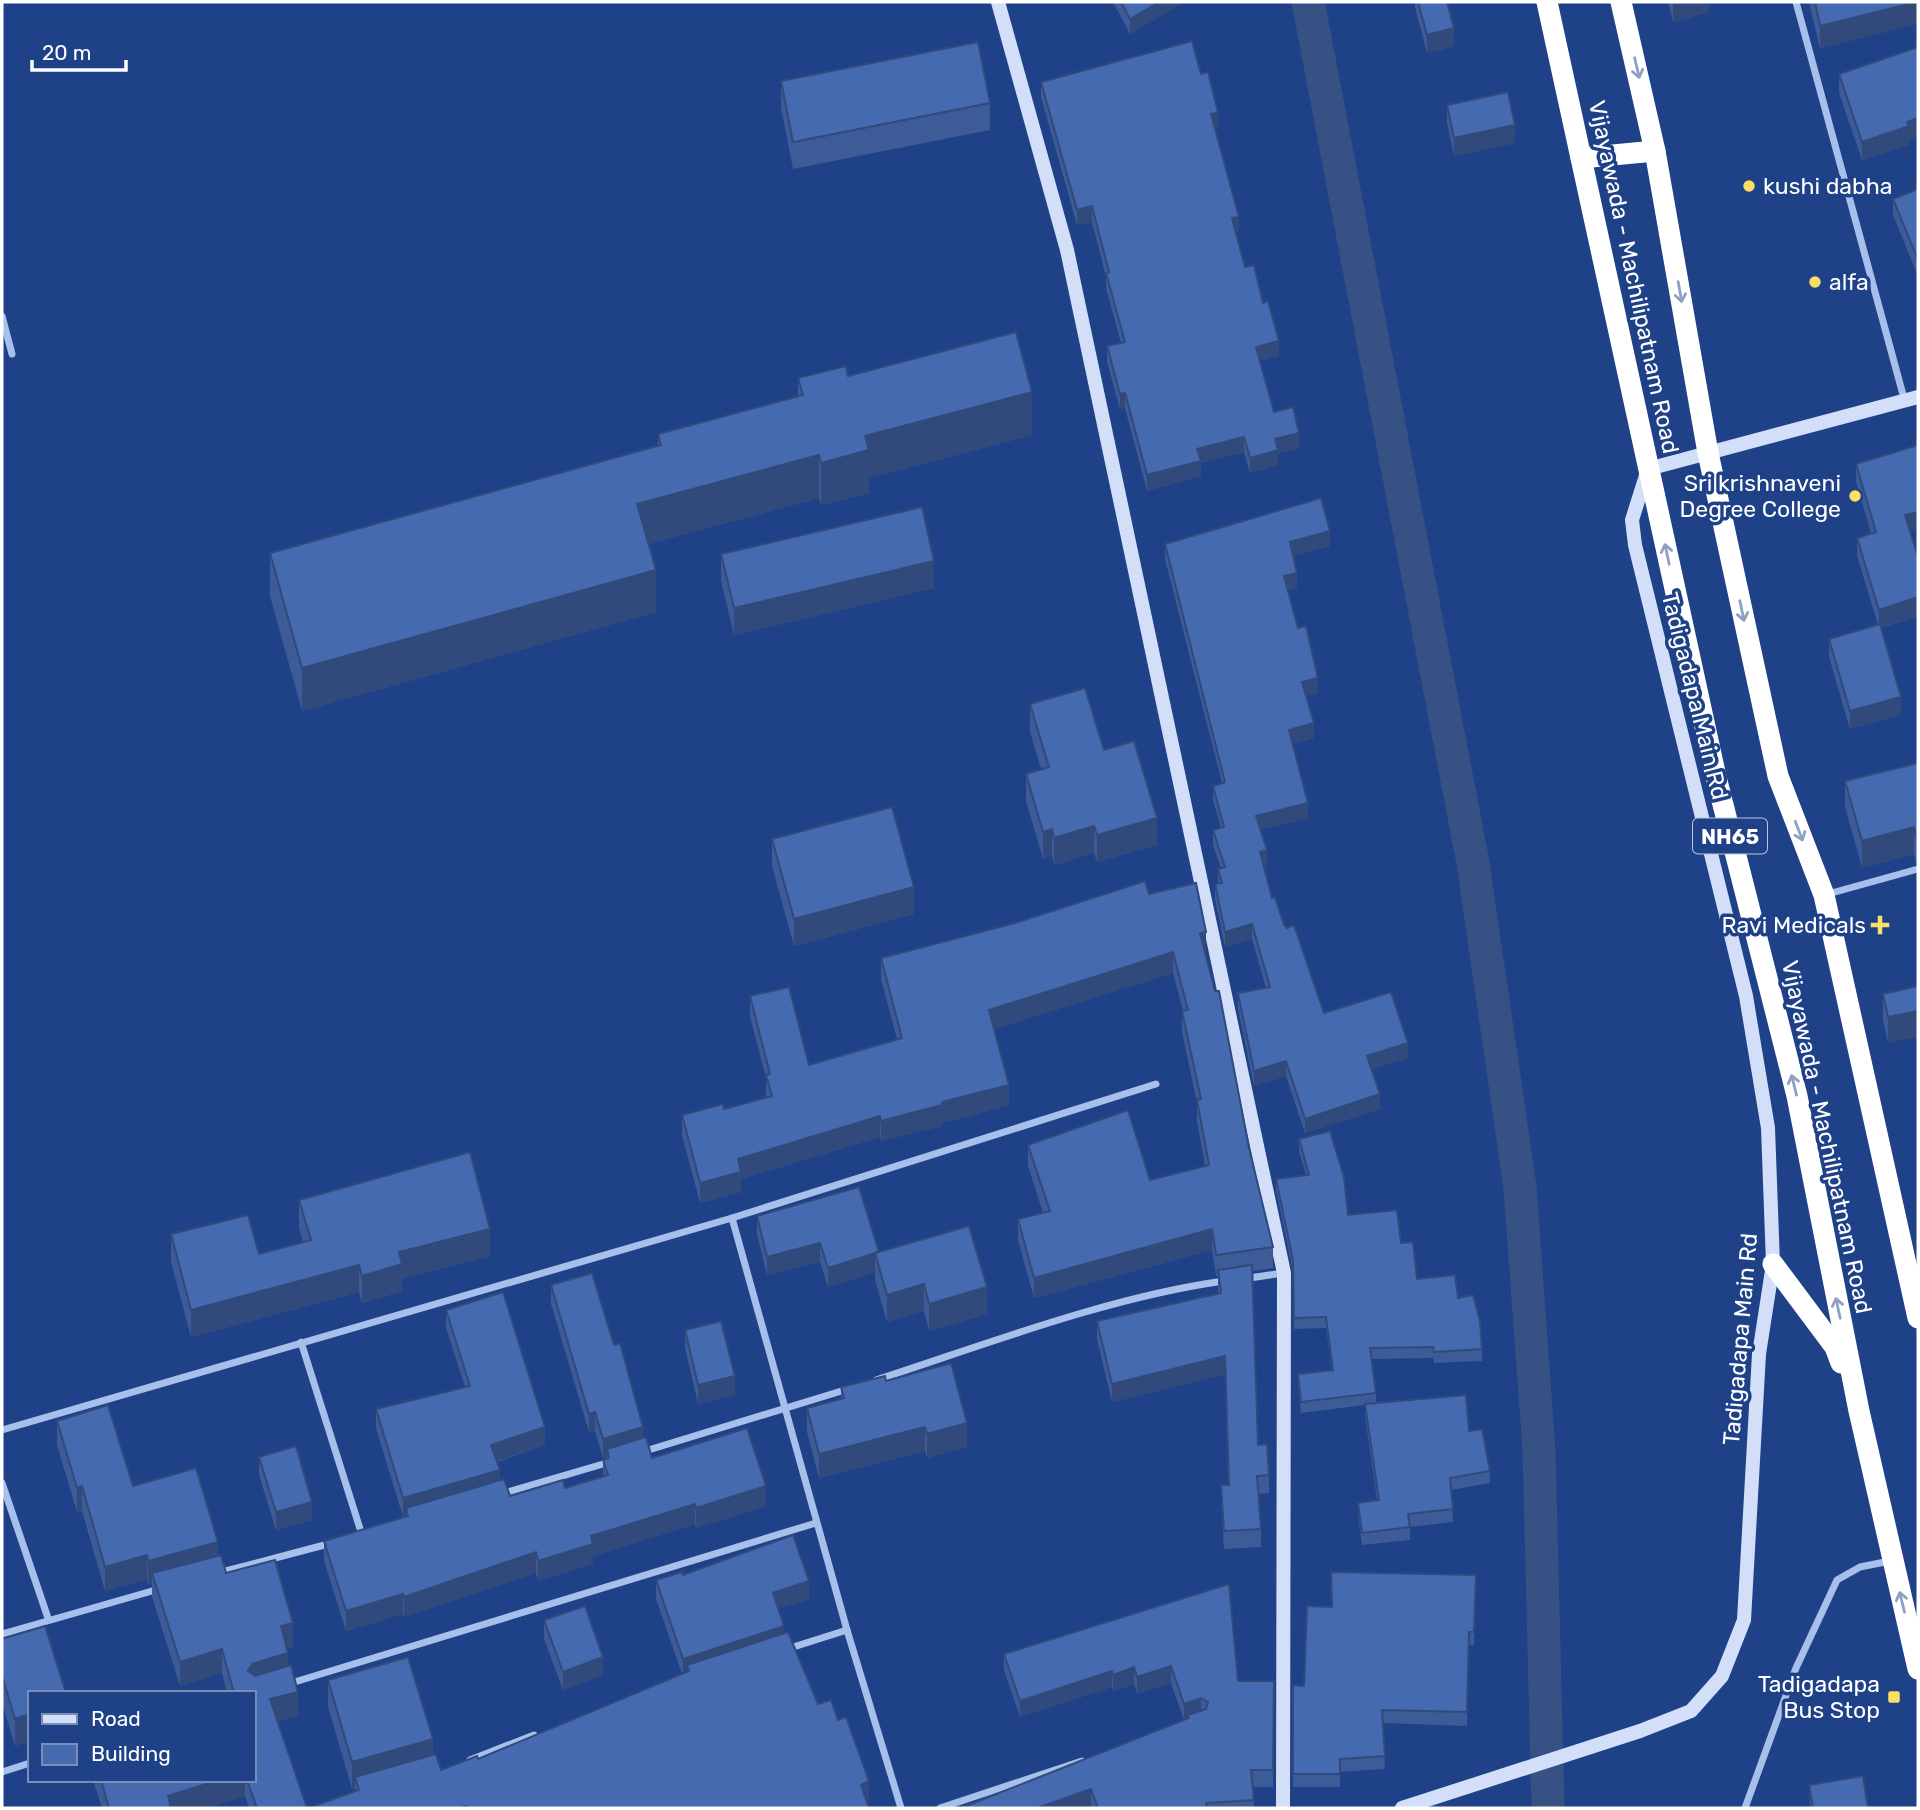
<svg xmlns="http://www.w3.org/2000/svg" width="1920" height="1810" viewBox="0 0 1920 1810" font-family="Rubik,sans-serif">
<rect width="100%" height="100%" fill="#1e4188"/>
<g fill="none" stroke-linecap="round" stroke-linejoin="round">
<!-- canal -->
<path stroke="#375185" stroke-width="33" d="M1308,2L1473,863L1520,1187L1539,1450L1548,1808"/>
<!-- street -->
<g stroke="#a7bfeb" stroke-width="7">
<path d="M1796,2L1905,402"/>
<path d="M2,316L12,354"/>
<path d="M1828,894L1918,869"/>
<path d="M732,1218L1156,1084"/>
<path d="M1243,1279L1283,1273"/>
<path d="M301,1342L362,1535"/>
<path d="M876,1380C987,1344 1109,1297 1224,1281"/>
<path d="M2,1430L732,1218L847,1630L901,1808"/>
<path d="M642,1452L848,1389"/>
<path d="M2,1483L48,1618"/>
<path d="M501,1494L610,1462"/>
<path d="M218,1573L332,1543"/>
<path d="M2,1634L159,1589"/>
<path d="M787,1649L847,1630"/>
<path d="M288,1684L816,1523"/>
<path d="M470,1760L534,1735"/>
<path d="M2,1772L30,1763"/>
<path d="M940,1808L1082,1761"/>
<path d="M1745,1808L1796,1668L1837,1580L1860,1567L1890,1561"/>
</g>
<!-- secondary -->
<g stroke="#d3dff8" stroke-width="14">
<path d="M998,2L1067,250L1284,1273L1283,1808"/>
<path d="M1402,1808L1640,1731L1691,1711L1722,1676L1744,1620L1759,1354L1773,1264L1768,1128L1746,996L1635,545L1632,520L1648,469L1918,397"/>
</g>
<!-- highway -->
<g stroke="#fff" stroke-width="21">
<path d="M1547,2L1716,777L1797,1096L1859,1411L1918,1669"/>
<path d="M1621,2L1655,151L1708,453L1778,776L1824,895L1918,1318"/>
<path d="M1581,158L1655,151"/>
<path d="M1773,1264L1835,1347L1841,1363"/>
</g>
</g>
<!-- wall -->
<g fill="#3c5b97">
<path d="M1113,2H1182V3L1130,34Z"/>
<path d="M1415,2H1447L1454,46L1427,53L1415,7Z"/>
<path d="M1668,2H1709V12L1673,22Z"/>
<path d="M1809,2H1918L1820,49Z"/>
<path d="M1918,47V137L1909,140V145L1862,160L1839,93V74Z"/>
<path d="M1201,74L1218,127L1214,128L1239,232L1236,233L1245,267L1263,303L1279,356L1260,361L1274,412L1299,448L1278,453V465L1250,473L1244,452L1201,463V476L1147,491L1125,408L1120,409L1107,362V346L1121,343L1106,288V277L1092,222L1077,225L1041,97V82Z"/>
<path d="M781,81L990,103V130L793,169L781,108Z"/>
<path d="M1447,105L1515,143L1454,156L1447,123Z"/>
<path d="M1918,189V276L1893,215V199Z"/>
<path d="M848,376L1032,435L869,478V493L821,505L819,498L648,544L656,612L302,711L270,596V553L658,445V434L798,396V378Z"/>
<path d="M1918,445V530L1910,532L1918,557V616L1881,628L1901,715L1850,729L1829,657V639L1878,625L1857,556V538L1871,533L1856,482V464Z"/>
<path d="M1165,544L1330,546L1293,556L1297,588L1287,590L1298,628L1318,693L1306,696L1314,738L1293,744L1308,818L1260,830L1267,865L1264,866L1272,898L1284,925L1324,1013L1408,1058L1372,1069L1380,1109L1305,1133L1286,1076L1254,1086L1238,1008V993L1266,988L1252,939L1225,947L1215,899V884L1218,883V869L1221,868L1213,845V830L1221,828L1213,800V786L1222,783L1165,559Z"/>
<path d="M721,554L934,588L734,635L721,581Z"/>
<path d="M1030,704L1104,750L1157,845L1097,862L1094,853L1054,865L1052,856L1043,859L1026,801V774L1041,769L1030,732Z"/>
<path d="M1918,763V865L1916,863L1914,854L1862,868L1845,807V781Z"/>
<path d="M772,839L914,914L794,946L772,866Z"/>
<path d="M1149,894L1206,952L1205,953L1249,1148L1273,1247V1268L1253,1271L1258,1445L1269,1475V1493L1258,1494L1261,1529V1547L1224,1549L1221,1503V1485H1228L1225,1374L1112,1402L1097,1339V1321L1218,1294V1276H1216L1212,1250L1034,1298L1018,1240V1219L1043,1213L1028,1166V1145L1150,1180L1205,1166L1197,1121V1103L1182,1032V1011H1183L1173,973L994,1029L1009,1105L942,1123V1126L881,1141L880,1137L741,1179V1192L700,1203L682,1135V1115L724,1109L766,1097V1078L750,1017V996L809,1065L897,1039L881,979V958Z"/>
<path d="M1918,986L1888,1043L1883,1020V994Z"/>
<path d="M1299,1139L1348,1215L1401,1243L1417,1279L1458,1298L1482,1349V1361L1434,1363L1433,1358L1372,1359L1376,1393V1403L1469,1431L1490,1471V1483L1451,1490L1453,1522L1410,1527V1540L1362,1545L1358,1515V1503L1377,1500L1365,1416V1405L1301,1413L1298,1386V1374L1332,1371L1326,1328L1294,1329L1293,1271L1276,1190V1179L1306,1175L1299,1151Z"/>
<path d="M299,1200L490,1256L402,1279V1291L362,1303L359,1292L191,1337L171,1262V1234L259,1254L303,1242L299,1227Z"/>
<path d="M757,1216L879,1252L987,1314L929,1331L924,1311L887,1322L875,1280V1272L828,1287L820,1262L767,1275L757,1234Z"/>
<path d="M551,1285L643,1438L652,1458L766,1506L696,1528L695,1524L593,1556V1564L538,1581L536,1573L404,1617L403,1614L346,1631L324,1561V1541L406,1517V1516L403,1517L376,1428V1409L465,1387L446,1328V1310L545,1445L497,1462L500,1481L510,1496L565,1488L603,1476V1460L607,1459V1457L603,1458L595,1431L589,1432L551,1304Z"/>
<path d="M685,1330L735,1395L698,1404L685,1348Z"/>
<path d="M886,1381L967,1447L927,1458L925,1451L819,1478L807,1432V1408L841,1399V1387Z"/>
<path d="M57,1421L133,1486L218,1556L226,1573L293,1647L287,1649L288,1666L298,1716L278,1721L307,1808H249L245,1796L206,1808H102L93,1780H254V1693H227L222,1673L180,1686L152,1597V1584L148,1585L147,1579L105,1591L82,1511L77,1512L57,1445Z"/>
<path d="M259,1457L312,1520L276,1530L259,1475Z"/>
<path d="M683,1575L809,1599L778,1609L784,1633L818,1704L869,1805L868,1806L869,1808H308L355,1792V1788L352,1789L328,1707V1680L433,1755L441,1770L478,1759L682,1674L656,1599V1580Z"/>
<path d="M1229,1584L1238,1681H1274L1273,1787H1253L1254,1808H1092L1091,1806L1085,1808H961L1184,1720L1171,1683L1137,1694L1134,1684L1113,1691L1112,1687L1020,1717L1004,1670V1654Z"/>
<path d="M1476,1588L1474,1645H1469L1467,1726L1383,1723L1385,1769L1340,1772V1787H1293V1685L1304,1686L1332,1607Z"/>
<path d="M544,1620L603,1675L563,1690L544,1639Z"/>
<path d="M2,1639L30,1693V1741L15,1746L2,1703Z"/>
<path d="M1809,1785L1868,1808H1810Z"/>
</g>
<!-- shaded-wall -->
<g fill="#314a7b">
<path d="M1159,2H1182V3L1130,34V19Z"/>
<path d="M1680,2H1709V12L1673,22V4Z"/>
<path d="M1918,2V24L1820,49V26Z"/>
<path d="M1454,28V46L1427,53V35Z"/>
<path d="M1218,112V127L1211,129V114Z"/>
<path d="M1918,118V137L1909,140V145L1862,160V142Z"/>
<path d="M1515,125V143L1454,156V138Z"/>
<path d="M1092,206V222L1077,225V210Z"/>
<path d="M1239,217V232L1232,234V218Z"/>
<path d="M1279,341V356L1256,362V347Z"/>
<path d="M1032,392V435L869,478V493L821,505V463L865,436Z"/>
<path d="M1125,393V408L1120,409V394Z"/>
<path d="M1299,433V448L1278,453V465L1250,473V458L1275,439Z"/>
<path d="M1244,437V452L1201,463V476L1147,491V475L1197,449Z"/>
<path d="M819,455V498L637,547V504Z"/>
<path d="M1918,512V530L1905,534V515Z"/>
<path d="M1330,531V546L1290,557V542Z"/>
<path d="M934,561V588L734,635V608Z"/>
<path d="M656,570V612L302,711V668Z"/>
<path d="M1297,573V588L1284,591V576Z"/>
<path d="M1918,597V616L1879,628V610Z"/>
<path d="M1318,678V693L1302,697V682Z"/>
<path d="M1901,697V715L1850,729V711Z"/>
<path d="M1314,723V738L1289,745V730Z"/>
<path d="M1308,803V818L1256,831V816Z"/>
<path d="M1157,818V845L1097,862V835Z"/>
<path d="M1094,826V853L1054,865V838Z"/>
<path d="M1914,827V854L1862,868V841Z"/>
<path d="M1052,829V856L1043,859V832Z"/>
<path d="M1267,850V865L1260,867V852Z"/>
<path d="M914,887V914L794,946V919Z"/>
<path d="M1252,924V939L1225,947V932Z"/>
<path d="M1206,932V952L1200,954V933Z"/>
<path d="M1173,952V973L989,1031V1010Z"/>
<path d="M1918,1011V1037L1888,1043V1017Z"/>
<path d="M1408,1043V1058L1367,1071V1056Z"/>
<path d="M1286,1061V1076L1254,1086V1071Z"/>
<path d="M1009,1085V1105L942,1123V1126L881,1141V1121L942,1102Z"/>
<path d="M1380,1094V1109L1305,1133V1119Z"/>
<path d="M880,1116V1137L741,1179V1192L700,1203V1183L738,1159Z"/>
<path d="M490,1229V1256L402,1279V1291L362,1303V1276L399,1252Z"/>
<path d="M1212,1229V1250L1034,1298V1278Z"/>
<path d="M820,1243V1262L767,1275V1257Z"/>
<path d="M875,1253V1272L828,1287V1268Z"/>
<path d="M359,1265V1292L191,1337V1310Z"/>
<path d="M924,1284V1311L887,1322V1295Z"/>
<path d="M987,1287V1314L929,1331V1304Z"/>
<path d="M1225,1356V1374L1112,1402V1384Z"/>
<path d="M735,1376V1395L698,1404V1385Z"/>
<path d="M595,1412V1431L589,1432V1414Z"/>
<path d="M967,1423V1447L927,1458V1434Z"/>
<path d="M545,1427V1445L491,1463V1445Z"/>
<path d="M643,1427V1446L607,1449V1457L603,1458V1439Z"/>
<path d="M925,1427V1451L819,1478V1454Z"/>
<path d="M500,1470V1488L406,1508V1516L403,1517V1498Z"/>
<path d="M82,1486V1511L77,1512V1488Z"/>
<path d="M766,1486V1506L696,1528V1508Z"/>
<path d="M312,1502V1520L276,1530V1512Z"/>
<path d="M695,1504V1524L593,1556V1564L538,1581V1561L591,1536Z"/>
<path d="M218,1542V1567L152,1573V1584L148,1585V1561Z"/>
<path d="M536,1552V1573L404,1617V1597Z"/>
<path d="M147,1555V1579L105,1591V1567Z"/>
<path d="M809,1581V1599L773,1611V1593Z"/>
<path d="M403,1594V1614L346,1631V1611Z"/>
<path d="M293,1623V1647L281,1650V1626Z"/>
<path d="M784,1626V1644L689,1671L687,1665V1676L683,1677V1659Z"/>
<path d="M222,1649V1673L180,1686V1662Z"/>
<path d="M288,1653V1677L249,1693L248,1671L252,1664Z"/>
<path d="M603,1657V1675L563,1690V1672Z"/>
<path d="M1171,1666V1683L1137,1694V1677Z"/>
<path d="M1134,1667V1684L1113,1691V1675Z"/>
<path d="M1112,1671V1687L1020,1717V1701Z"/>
<path d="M298,1692V1716L270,1723V1699Z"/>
<path d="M1201,1698V1715H1188V1719L1184,1721V1704Z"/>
<path d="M30,1714V1741L15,1746V1719Z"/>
<path d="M433,1739V1766L355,1777V1788L352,1789V1762Z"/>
<path d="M219,1780H245V1796L206,1808H168V1796Z"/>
<path d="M869,1781V1805L862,1808L861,1785Z"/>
<path d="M1091,1789V1806L1085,1808H1037Z"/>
</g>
<!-- building -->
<g fill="#466ab0" stroke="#314a7b" stroke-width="2">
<path d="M1121,2H1159L1130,19Z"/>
<path d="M1418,2H1447L1454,28L1427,35Z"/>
<path d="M1815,2H1917L1820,26Z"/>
<path d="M1192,41L1201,74L1208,72L1218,112L1211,114L1239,217L1232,218L1245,267L1254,265L1263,303L1268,301L1279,341L1256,347L1274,412L1293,407L1299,433L1275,439L1278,450L1250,458L1244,437L1197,449L1201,461L1147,475L1125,393L1120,394L1107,346L1125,342L1106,273L1109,272L1092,206L1077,210L1041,82Z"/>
<path d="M978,42L990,103L793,142L781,81Z"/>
<path d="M1918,47V118L1907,122L1909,126L1862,142L1839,74Z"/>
<path d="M1508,92L1515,125L1454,138L1447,105Z"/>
<path d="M1918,189V260L1893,199Z"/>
<path d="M1016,332L1032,392L865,436L869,450L821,463L819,455L637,504L656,570L302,668L270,553L661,445L658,434L803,395L798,378L846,366L848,376Z"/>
<path d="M1918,445V512L1905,515L1918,557V597L1879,610L1857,538L1876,532L1856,464Z"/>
<path d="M1321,498L1330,531L1290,542L1297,573L1284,576L1298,628L1306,626L1318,678L1302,682L1314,723L1289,730L1308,803L1256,816L1267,850L1260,852L1272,898L1275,897L1284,925L1287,928L1294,925L1324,1013L1391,992L1408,1043L1367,1056L1380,1094L1305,1119L1286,1061L1254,1071L1238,993L1270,987L1252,924L1225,932L1215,884L1222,883L1218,869L1225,867L1213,830L1224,827L1213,786L1225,782L1165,544Z"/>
<path d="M922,507L934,561L734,608L721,554Z"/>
<path d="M1880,624L1901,697L1850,711L1829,639Z"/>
<path d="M1085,688L1104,750L1134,741L1157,818L1097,835L1094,826L1054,838L1052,829L1043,832L1026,774L1049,767L1030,704Z"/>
<path d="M1918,763V838L1916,837L1914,827L1862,841L1845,781Z"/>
<path d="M892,807L914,887L794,919L772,839Z"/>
<path d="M1145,881L1149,894L1196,883L1206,932L1200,933L1215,991H1219L1249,1148L1273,1247L1216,1255L1212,1229L1034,1278L1018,1219L1050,1211L1028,1145L1128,1110L1150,1180L1209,1165L1197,1100L1201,1099L1182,1011L1188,1010L1173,952L989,1010L1009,1085L942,1102V1105L881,1121L880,1116L738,1159L741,1172L700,1183L682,1115L723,1104L724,1109L772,1096L766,1075L770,1074L750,996L789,987L809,1065L902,1038L881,958L1015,923Z"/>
<path d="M1918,986V1011L1888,1017L1883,994Z"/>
<path d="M1330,1131L1344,1177L1348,1215L1397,1210L1401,1243L1413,1242L1417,1279L1455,1275L1458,1298L1473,1295L1480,1321L1482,1349L1434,1352L1433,1347L1370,1348L1376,1393L1301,1402L1298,1374L1333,1370L1326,1317L1294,1318L1293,1260L1276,1179L1309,1175L1299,1139Z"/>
<path d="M470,1152L490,1229L399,1252L402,1264L362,1276L359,1265L191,1310L171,1234L248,1215L259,1254L311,1240L299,1200Z"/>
<path d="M859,1187L879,1252L828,1268L820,1243L767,1257L757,1216Z"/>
<path d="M969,1226L987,1287L929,1304L924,1284L887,1295L875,1253Z"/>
<path d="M1252,1265L1258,1445L1267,1444L1269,1475L1257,1476L1261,1529L1224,1531L1221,1485H1229L1225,1356L1112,1384L1097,1321L1221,1293L1218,1270Z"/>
<path d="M592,1273L614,1345L620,1343L643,1427L603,1439L595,1412L589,1414L551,1285Z"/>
<path d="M503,1292L545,1427L491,1445L500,1470L403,1498L376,1409L470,1386L446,1310Z"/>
<path d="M721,1321L735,1376L698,1385L685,1330Z"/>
<path d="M951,1363L967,1423L927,1434L925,1427L819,1454L807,1408L844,1398L841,1387L885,1376L886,1381Z"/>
<path d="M1466,1395L1469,1431L1482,1429L1490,1471L1450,1478L1453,1509L1408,1514L1410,1527L1362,1533L1358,1503L1379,1500L1365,1404Z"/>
<path d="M108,1405L133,1486L196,1468L218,1542L148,1561L147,1555L105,1567L82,1486L77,1488L57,1421Z"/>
<path d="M747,1428L766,1486L696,1508L695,1504L591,1536L593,1544L538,1561L536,1552L404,1597L403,1594L346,1611L324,1541L408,1516L406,1508L504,1479L510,1496L563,1480L565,1488L608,1475L603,1460L609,1458L607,1449L646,1437L652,1458Z"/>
<path d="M296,1446L312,1502L276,1512L259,1457Z"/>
<path d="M793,1535L809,1581L773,1593L784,1626L683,1659L656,1580L682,1572L683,1575Z"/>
<path d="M221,1555L226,1573L275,1560L293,1623L281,1626L288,1653L252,1664L248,1671L255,1676L291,1665L298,1692L270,1699L307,1808H257L247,1780H254V1693H234L222,1649L180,1662L152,1573Z"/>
<path d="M1331,1572L1476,1575L1474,1632H1469L1467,1712L1382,1710L1385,1756L1340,1759V1774H1293V1685L1304,1686L1307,1606L1332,1607Z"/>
<path d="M1229,1584L1238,1681H1274L1273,1770H1251L1254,1800L1206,1803L1207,1808H1098L1091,1789L1037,1808H961L1189,1718L1188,1715L1206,1709L1208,1702L1201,1698L1184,1704L1171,1666L1137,1677L1134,1667L1113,1675L1112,1671L1020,1701L1004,1654Z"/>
<path d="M585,1606L603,1657L563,1672L544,1620Z"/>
<path d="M45,1626L66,1693H30V1714L15,1719L2,1676V1639Z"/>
<path d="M788,1632L818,1704L831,1700L838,1720L846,1717L869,1781L861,1785L869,1808H467L466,1806L460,1808H308L359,1790L355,1777L436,1754L441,1770L477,1756L478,1759L689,1671L687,1665Z"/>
<path d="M408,1657L433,1739L352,1762L328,1680Z"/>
<path d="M1863,1776L1868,1808H1813L1809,1785Z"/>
<path d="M101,1780H219L168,1796L171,1808H109Z"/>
</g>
<!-- one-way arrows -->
<defs><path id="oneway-shaft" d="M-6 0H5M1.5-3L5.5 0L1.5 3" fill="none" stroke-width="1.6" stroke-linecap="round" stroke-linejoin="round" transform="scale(1.75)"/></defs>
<g stroke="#8ea0c4">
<use href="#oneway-shaft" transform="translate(1637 68) rotate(77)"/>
<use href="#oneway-shaft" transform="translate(1680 292) rotate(80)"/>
<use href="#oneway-shaft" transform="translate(1667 554) rotate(-102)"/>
<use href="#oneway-shaft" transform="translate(1742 611) rotate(78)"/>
<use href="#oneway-shaft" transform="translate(1799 831) rotate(69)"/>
<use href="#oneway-shaft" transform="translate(1794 1085) rotate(-104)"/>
<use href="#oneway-shaft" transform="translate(1838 1308) rotate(-102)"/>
<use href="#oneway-shaft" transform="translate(1902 1602) rotate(-104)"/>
</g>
<!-- markers -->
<g fill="#fadf66" stroke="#1e4188" stroke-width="2.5">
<circle cx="1749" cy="186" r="7"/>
<circle cx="1815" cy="282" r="7"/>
<circle cx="1855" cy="496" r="7"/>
<path d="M1876.5 914.5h7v7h7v7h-7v7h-7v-7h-7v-7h7z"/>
<rect x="1887" y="1690" width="14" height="14" rx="3.5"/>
</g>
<g text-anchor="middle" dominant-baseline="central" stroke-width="7" stroke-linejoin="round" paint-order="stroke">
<!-- shield labels -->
<rect fill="#1e4188" stroke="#bcc6db" stroke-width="2" x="1693" y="818.5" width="74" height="35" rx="5"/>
<g font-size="21" font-weight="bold" fill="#fff">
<text x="1730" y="836">NH65</text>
</g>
<!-- poi labels -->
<g font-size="23" fill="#fff" stroke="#1e4188" text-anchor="end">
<text x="1763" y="186" text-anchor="start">kushi dabha</text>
<text x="1829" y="282" text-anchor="start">alfa</text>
<text x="1841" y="483">Sri krishnaveni<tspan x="1841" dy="26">Degree College</tspan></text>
<text x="1866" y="925">Ravi Medicals</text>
<text x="1880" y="1684">Tadigadapa<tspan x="1880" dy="26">Bus Stop</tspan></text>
</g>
<!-- street labels -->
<g font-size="23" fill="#fff" stroke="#1e4188">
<text transform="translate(1634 277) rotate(78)">Vijayawada - Machilipatnam Road</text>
<text transform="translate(1695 696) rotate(76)">Tadigadapa Main Rd</text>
<text transform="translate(1827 1137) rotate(78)">Vijayawada - Machilipatnam Road</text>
<text transform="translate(1740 1339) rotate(-85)">Tadigadapa Main Rd</text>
</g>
</g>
<!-- border -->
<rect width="1920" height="1810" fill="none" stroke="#ffffff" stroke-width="7"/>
<!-- legend -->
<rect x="28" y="1691" width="228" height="91" fill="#1e4188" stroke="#788db8" stroke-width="2"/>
<rect x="42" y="1714" width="35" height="10" fill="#d3dff8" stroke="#788db8" stroke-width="2"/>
<text x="91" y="1726" font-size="21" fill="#ffffff">Road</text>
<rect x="42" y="1744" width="35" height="21" fill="#466ab0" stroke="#788db8" stroke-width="2"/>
<text x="91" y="1761" font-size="21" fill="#ffffff">Building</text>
<!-- scale -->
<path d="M32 60v10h94v-10" fill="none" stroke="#ffffff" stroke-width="3.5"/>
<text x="42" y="60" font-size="21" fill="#ffffff" stroke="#1e4188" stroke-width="5" paint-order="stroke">20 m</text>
</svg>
